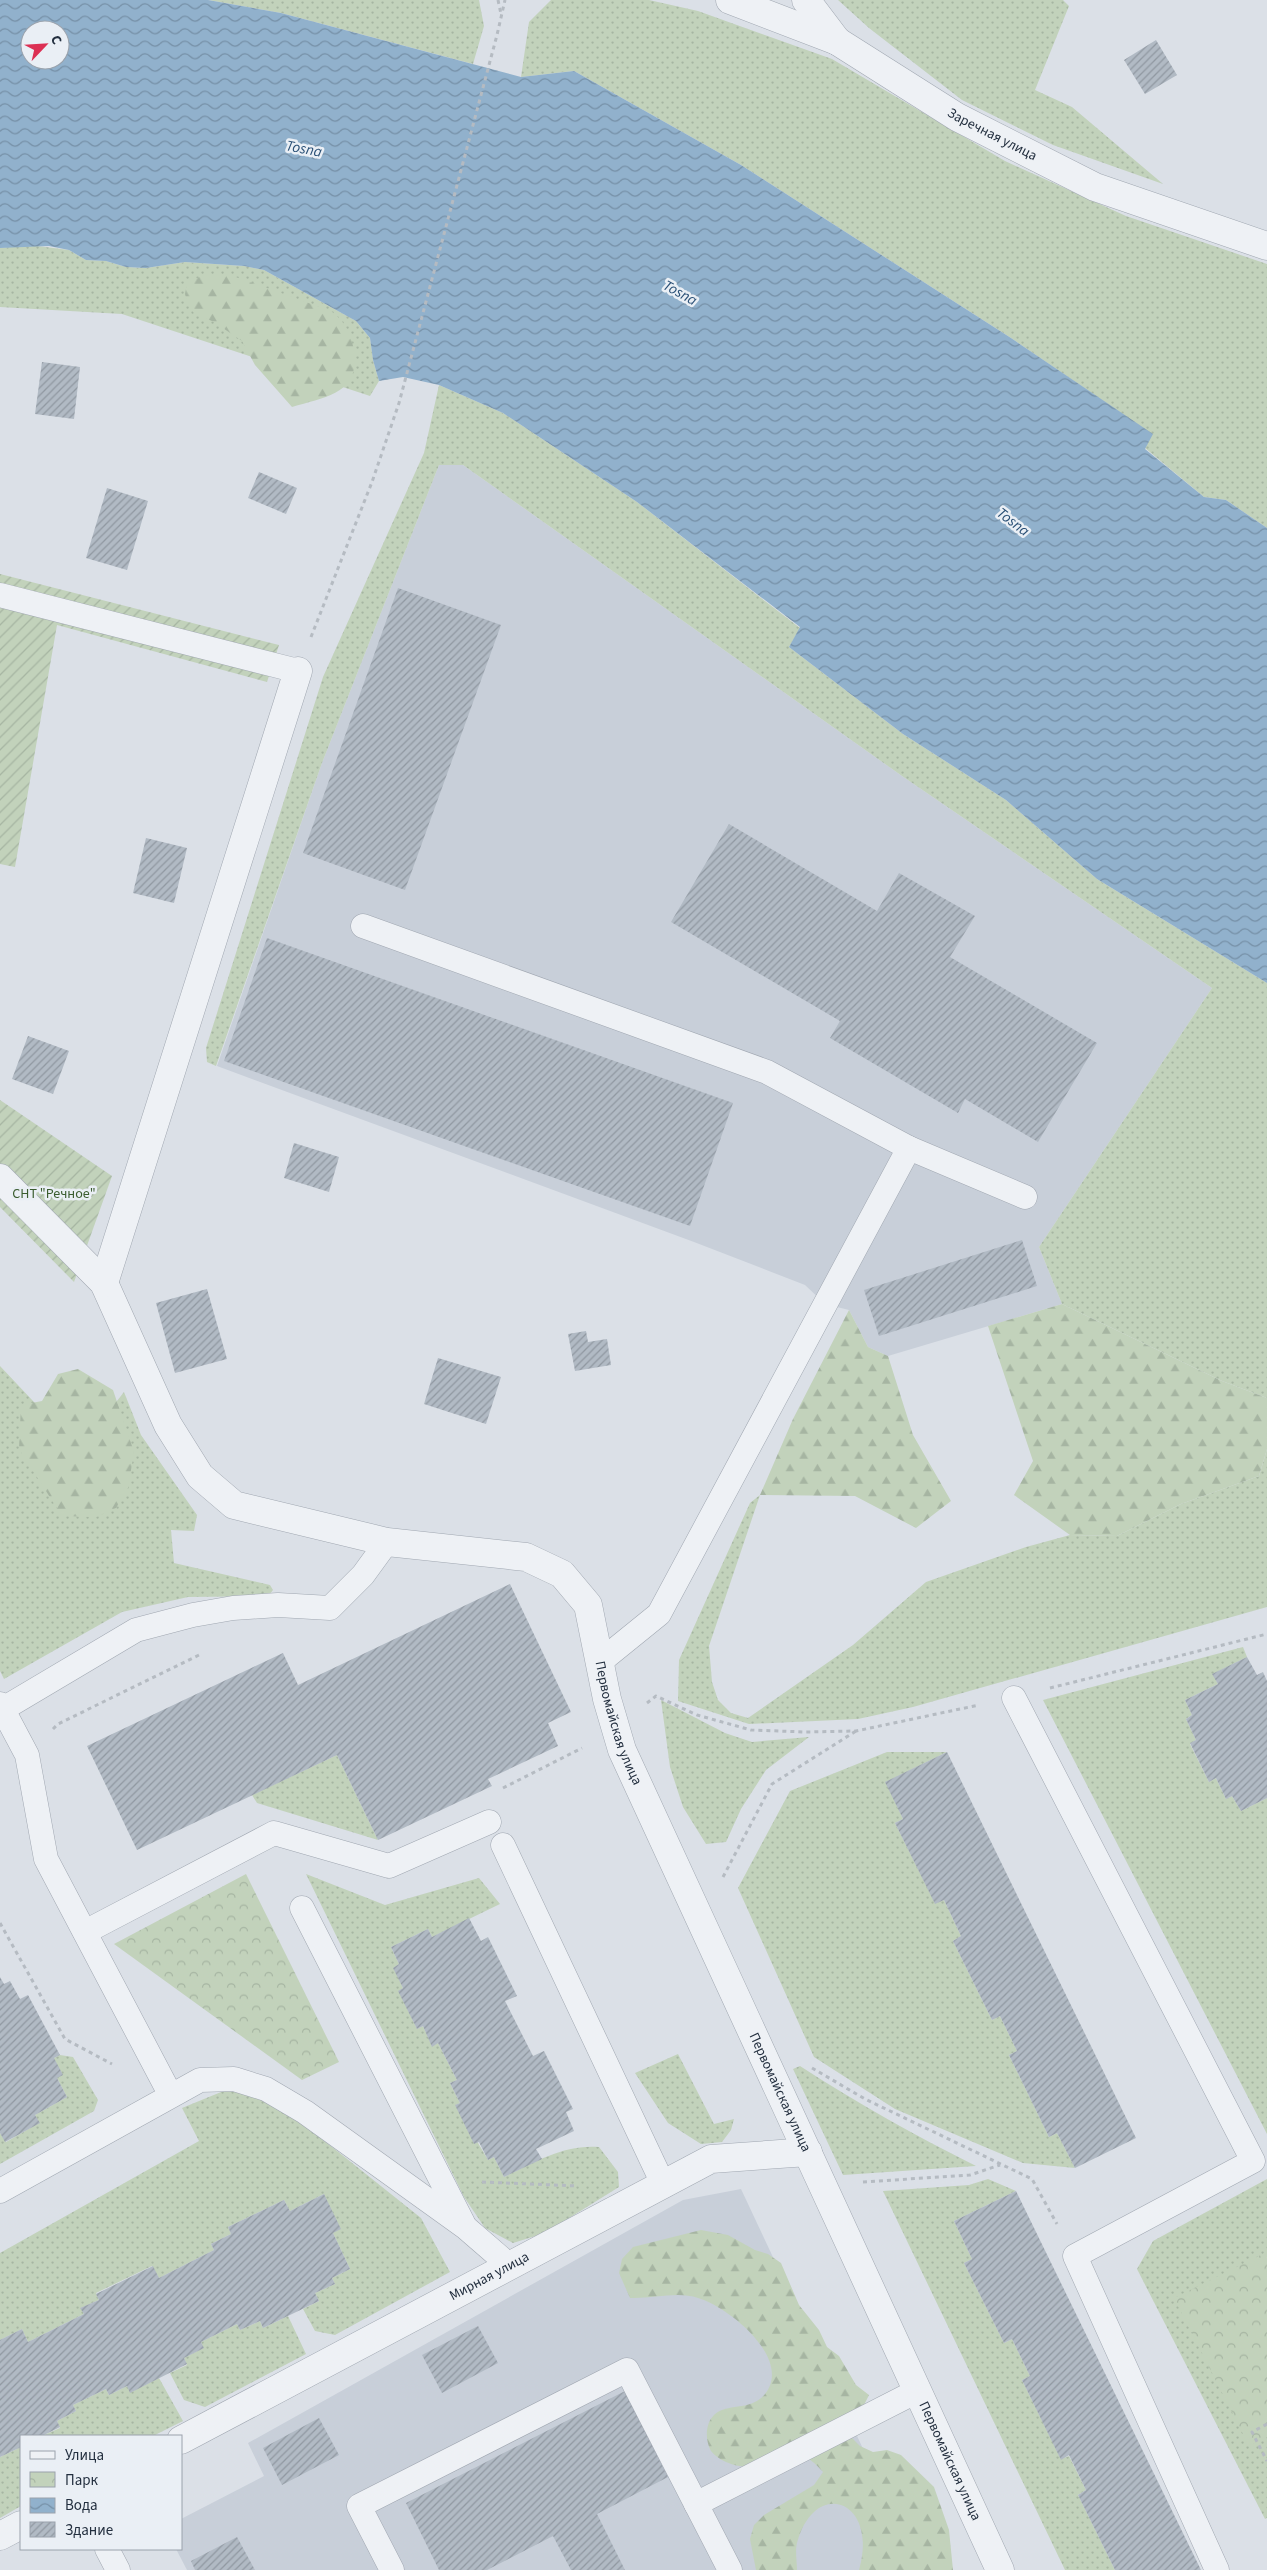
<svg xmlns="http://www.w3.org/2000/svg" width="1267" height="2570" viewBox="0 0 1267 2570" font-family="'Source Sans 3',sans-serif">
<defs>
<pattern id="grass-dots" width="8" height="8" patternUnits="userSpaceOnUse" patternTransform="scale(1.25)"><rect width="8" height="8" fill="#c2d2bb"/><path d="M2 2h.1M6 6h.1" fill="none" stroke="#a6b5a2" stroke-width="1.8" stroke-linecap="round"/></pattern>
<pattern id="forest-firs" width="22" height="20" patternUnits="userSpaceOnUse" patternTransform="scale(1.25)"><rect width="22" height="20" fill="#c2d2bb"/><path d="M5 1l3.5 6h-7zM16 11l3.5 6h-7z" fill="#a6b5a2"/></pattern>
<pattern id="park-crowns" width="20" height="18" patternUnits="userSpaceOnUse" patternTransform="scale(1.25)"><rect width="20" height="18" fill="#c2d2bb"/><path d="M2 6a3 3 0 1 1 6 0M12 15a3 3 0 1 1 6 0" fill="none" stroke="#a6b5a2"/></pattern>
<pattern id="garden-furrows" width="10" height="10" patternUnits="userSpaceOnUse" patternTransform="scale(1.25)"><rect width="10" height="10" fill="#c2d2bb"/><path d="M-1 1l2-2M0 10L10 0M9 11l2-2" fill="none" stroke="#a6b5a2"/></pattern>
<pattern id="water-waves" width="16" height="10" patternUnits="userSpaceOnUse" patternTransform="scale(1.25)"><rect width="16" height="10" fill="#91b1cc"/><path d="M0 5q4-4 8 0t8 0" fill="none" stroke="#7690a7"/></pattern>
<pattern id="building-hatch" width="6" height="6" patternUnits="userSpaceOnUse" patternTransform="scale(1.25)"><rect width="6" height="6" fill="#b1bac4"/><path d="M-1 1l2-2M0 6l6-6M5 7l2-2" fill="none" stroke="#9098a1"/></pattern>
</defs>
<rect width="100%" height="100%" fill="#dbe0e7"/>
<!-- built -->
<g fill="#c8cfd9">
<path d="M439,465H463L902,776L1212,988L1039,1247L1062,1304L888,1356L868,1347L849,1310L825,1304L805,1285L694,1242L217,1066L322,763Z"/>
<path d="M741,2189L920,2570H187L176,2549H181V2519L264,2476L248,2443L683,2200Z"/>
</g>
<!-- grass -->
<g fill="url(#grass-dots)">
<path d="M208,0H479L484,26L473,64L281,13Z"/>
<path d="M551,0H649L698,11L832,59L1005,161L1126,216L1267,264V528L1226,500L1204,497L1145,448L1152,434L1011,338L741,165L574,71L521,77L529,22Z"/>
<path d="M838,0H1063L1069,6L1035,90L1072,107L1163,184L1053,145L962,100L869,28Z"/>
<path d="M30,245L69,250L86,260L106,261L126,267L146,268L185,262L244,266L264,270L356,321L370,338L373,360L379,381L370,396L122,314L0,307V248Z"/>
<path d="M439,385L503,413L637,502L800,628L789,647L903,734L1006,800L1097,879L1267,983V1398L1222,1381L1062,1304L1039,1247L1212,988L902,776L463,465H439L322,763L216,1066L207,1062L206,1048L323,677L424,453Z"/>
<path d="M0,1366L66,1436L102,1420L124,1392L141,1435L197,1515L194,1531L171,1530L174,1563L270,1585L273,1590L268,1596L188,1597L122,1612L4,1679L0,1671Z"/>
<path d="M1267,1449V1607L913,1707L858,1719L749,1724L678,1701L679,1660L750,1503L760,1495L709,1646L712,1682L718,1700L731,1713L748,1718L853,1645L926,1582L1026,1547L1070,1535L1117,1536L1181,1504L1259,1476Z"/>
<path d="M1243,1647L1247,1657L1213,1674L1218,1684L1185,1700L1192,1715L1186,1719L1196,1740L1190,1744L1209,1782L1216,1778L1226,1799L1232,1796L1241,1811L1267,1798V2134L1043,1700Z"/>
<path d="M661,1700L725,1733L752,1742L809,1737L766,1770L741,1809L726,1842L706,1844L683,1807L670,1767Z"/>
<path d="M887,1752H947L886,1782L903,1819L895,1823L935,1903L944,1900L961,1936L953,1941L992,2020L1000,2016L1017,2051L1009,2055L1049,2137L1057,2133L1075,2168L1023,2163L895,2109L814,2057L738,1888L790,1791Z"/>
<path d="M337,1755L378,1840L257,1803L252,1795Z"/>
<path d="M306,1874L385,1905L479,1878L500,1904L432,1937L428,1929L391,1947L399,1964L394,1968L403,1988L399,1991L417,2029L423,2026L432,2046L438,2043L457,2080L450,2083L460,2103L456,2105L488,2160L494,2157L504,2177C534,2162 565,2144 599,2147L618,2172L619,2187L545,2233L513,2243L485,2228L464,2197Z"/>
<path d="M678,2054L714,2124L734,2119L731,2130L722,2142L701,2144L668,2123L635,2073Z"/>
<path d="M60,2055L73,2057L98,2100L94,2111L0,2164V2133L6,2142L39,2123L35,2115L67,2097L57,2078L54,2058Z"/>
<path d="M800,2066C857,2103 916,2136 976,2166L843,2175L793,2069Z"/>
<path d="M226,2090L246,2091L297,2119L421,2218L450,2272L335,2335L315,2331L303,2309L319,2301L315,2293L335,2284L332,2278L350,2269L333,2233L324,2194L290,2211L284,2200L228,2227L231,2234L211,2244L214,2250L159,2278L152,2266L96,2293L99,2300L81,2308L84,2314L28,2342L22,2329L0,2340V2253L199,2141L182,2108Z"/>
<path d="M988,2179L1016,2191L954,2221L972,2259L964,2263L1004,2343L1012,2339L1030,2376L1022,2380L1061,2459L1069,2456L1086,2490L1078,2495L1115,2570H1065L883,2191L969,2185Z"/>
<path d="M1267,2179V2518L1265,2519L1137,2269L1153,2241Z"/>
<path d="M288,2316L306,2354L205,2407L184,2400L170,2373L187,2365L184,2358L203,2348L201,2342L237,2324L240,2330L260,2321L263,2328Z"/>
<path d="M159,2378L183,2421L153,2436L44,2435L60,2428L57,2421L76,2411L73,2405L106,2389L109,2395L127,2386L131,2392Z"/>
<path d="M21,2447V2506L0,2518V2457Z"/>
</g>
<!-- forest -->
<g fill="url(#forest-firs)">
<path d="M206,274H227L331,311C343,320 350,331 353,346C363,393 328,396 292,407L255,365L242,341L214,322L194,313L188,305L185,294L187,283Z"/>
<path d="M1062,1304L1222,1381L1267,1398V1449L1259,1476L1181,1504L1117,1536L1070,1535L1014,1495L1033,1461L988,1326Z"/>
<path d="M849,1310L868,1347L888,1356L913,1435L951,1501L916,1528L855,1496L760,1495L793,1419Z"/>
<path d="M78,1369L113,1390L134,1452L128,1488L116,1508L96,1517L62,1516L19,1449L21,1405L42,1401L58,1374Z"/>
<path d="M701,2230L728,2235L755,2250L768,2254L781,2263L799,2305L819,2330L827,2347L839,2356L856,2385L869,2395L849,2435L860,2446L873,2452L887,2450L901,2455L934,2487L949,2530L953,2570H859C879,2500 815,2477 797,2543C795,2551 797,2562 797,2570H756L750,2539L754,2525L764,2515L814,2485L823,2472C816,2464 807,2455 795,2455C790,2455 785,2458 780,2459C761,2465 745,2471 726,2462C721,2460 714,2455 711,2451C705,2440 705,2424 714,2415C727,2402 750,2412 765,2394C793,2359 729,2307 698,2298C677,2291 653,2299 630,2298L619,2273L622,2259L633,2247Z"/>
</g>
<!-- park -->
<g fill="url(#park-crowns)">
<path d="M246,1874L339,2062L302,2080L114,1944Z"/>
<path d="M1267,2252V2437L1249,2446L1174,2298Z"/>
</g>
<!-- garden -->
<g fill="url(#garden-furrows)">
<path d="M0,574L279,645L267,682L57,625L15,867L0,864Z"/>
<path d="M0,1100L112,1176L74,1282L0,1207Z"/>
</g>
<!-- water -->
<path fill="url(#water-waves)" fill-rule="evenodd" d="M0,0H208L281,13L521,77L574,71L741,165L1011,338L1153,434L1145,449L1204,497L1226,500L1267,528V983L1097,879L1006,800L903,734L789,647L800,627L637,502L503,413L439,385L403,377L379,381L373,360L370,338L356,321L264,270L244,266L185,262L146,268L126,267L106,261L86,260L69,250L49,246L0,248ZM30,30H60V60H30Z"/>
<!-- building -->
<g fill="url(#building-hatch)">
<path d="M1156,40L1177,75L1145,94L1124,60Z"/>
<path d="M42,362L80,367L74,419L35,414Z"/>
<path d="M259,472L297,488L286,514L248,498Z"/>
<path d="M107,488L148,501L127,570L86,558Z"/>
<path d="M398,588L501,625L405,890L303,853Z"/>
<path d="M729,824L877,911L899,873L975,916L950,957L1097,1043L1038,1142L965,1099L958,1113L830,1038L840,1021L671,922Z"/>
<path d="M146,838L187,848L174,903L133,893Z"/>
<path d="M267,938L733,1103L690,1226L224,1061Z"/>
<path d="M28,1036L69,1051L53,1094L12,1079Z"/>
<path d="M294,1143L339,1157L329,1192L284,1178Z"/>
<path d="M1022,1240L1037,1286L879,1336L864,1290Z"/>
<path d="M207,1289L227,1359L175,1373L156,1303Z"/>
<path d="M586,1331L588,1342L607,1339L611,1365L575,1371L568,1334Z"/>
<path d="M438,1358L501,1377L486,1424L424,1404Z"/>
<path d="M510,1584L571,1712L548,1723L558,1746L488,1779L492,1786L378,1840L337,1755L137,1850L87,1746L283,1653L298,1685Z"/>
<path d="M1247,1657L1257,1675L1263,1672L1267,1681V1798L1241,1811L1232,1796L1226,1799L1216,1778L1209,1782L1190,1743L1196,1740L1186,1719L1192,1715L1185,1700L1218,1684L1212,1674Z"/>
<path d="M947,1752L1136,2138L1075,2168L1057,2133L1049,2137L1009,2055L1017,2051L1000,2016L992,2020L953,1941L961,1936L944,1900L935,1904L895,1823L903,1819L885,1782Z"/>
<path d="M469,1918L481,1941L488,1937L517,1996L505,2001L533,2056L544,2051L573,2109L566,2112L574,2131L536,2149L542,2159L504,2177L494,2157L488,2160L479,2142L474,2144L455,2105L460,2103L450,2083L457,2080L438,2043L432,2047L423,2026L417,2029L398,1991L403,1988L393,1968L399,1964L391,1947L428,1929L432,1937Z"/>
<path d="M0,1977L4,1984L10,1981L20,1999L28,1995L60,2055L54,2058L63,2075L57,2078L67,2097L35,2115L40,2123L5,2142L0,2133Z"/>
<path d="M1016,2191L1201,2570H1115L1078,2495L1086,2490L1069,2455L1061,2460L1022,2380L1030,2376L1012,2339L1004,2343L964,2263L972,2259L954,2221Z"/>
<path d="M324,2194L341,2229L333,2233L350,2269L332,2278L335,2284L315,2293L319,2301L263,2328L260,2321L240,2330L237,2324L201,2342L204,2348L184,2358L187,2364L130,2393L127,2386L109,2395L106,2389L73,2405L76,2411L57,2421L60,2427L42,2436H21V2447L0,2457V2340L22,2329L28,2342L84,2314L80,2308L99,2300L96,2294L153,2266L159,2278L214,2250L211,2244L231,2234L228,2227L284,2200L290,2211Z"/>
<path d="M478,2326L498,2363L442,2393L422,2355Z"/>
<path d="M625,2391L668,2477L597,2514L625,2570H571L553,2536L487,2570H439L406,2503Z"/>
<path d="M319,2418L339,2455L282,2485L263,2448Z"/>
<path d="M237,2537L255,2570H195L191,2561Z"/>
</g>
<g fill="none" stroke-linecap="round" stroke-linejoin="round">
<defs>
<g id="lane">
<path d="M0,595L298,671"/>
<path d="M363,926L767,1072L909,1148L1025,1197"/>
<path d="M601,1661L659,1614L909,1148"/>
<path d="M1014,1698L1253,2161L1075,2256L1217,2570"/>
<path d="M0,1704L27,1755L46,1859L170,2094"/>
<path d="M3,1709L136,1630L193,1615L233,1608L278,1605L330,1608L363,1575L387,1542"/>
<path d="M503,1845L663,2184"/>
<path d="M302,1908L463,2223"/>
<path d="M85,1932L274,1833L389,1866L489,1822"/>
<path d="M0,2191L200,2080L234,2079L266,2089L305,2112L465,2227L510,2266"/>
<path d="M696,2504L917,2391"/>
<path d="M107,2549L118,2570"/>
<path d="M392,2570L359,2506L627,2370L730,2570"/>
</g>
<g id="street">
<path id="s1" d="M730,0L837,41L957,117L1095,187L1267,246"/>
<path d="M806,0L837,41"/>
<path id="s2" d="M0,1178L104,1283L168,1425L200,1476L234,1505L387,1542L526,1557L562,1574L588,1605L607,1699L622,1750L1000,2570"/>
<path d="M104,1283L298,671"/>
<path id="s3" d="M181,2440L711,2159L808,2152"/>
<path d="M0,2536L21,2525"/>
</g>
</defs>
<!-- lane casing -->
<use href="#lane" stroke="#a0a7b1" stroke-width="25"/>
<!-- street casing -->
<use href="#street" stroke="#a0a7b1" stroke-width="29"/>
<!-- path -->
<g stroke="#b5bbc2" stroke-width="3" stroke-dasharray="4 4" stroke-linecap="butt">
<path d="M498,0L501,14"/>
<path d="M311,637L372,482L399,403L497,35L505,0"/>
<path d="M1050,1688L1267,1634"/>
<path d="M647,1703L656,1696L697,1715L751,1730L805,1732L856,1731L979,1705"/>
<path d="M53,1729L58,1724L199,1655V1651"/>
<path d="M503,1788L582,1748"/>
<path d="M723,1877L772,1784L856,1731"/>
<path d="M0,1923L65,2039L112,2064"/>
<path d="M812,2068L865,2099L1032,2179L1057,2224"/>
<path d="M482,2182L578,2186"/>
<path d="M863,2182L970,2175L1000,2165"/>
<path d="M1267,2424L1252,2432L1267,2461"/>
</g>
<!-- lane -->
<use href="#lane" stroke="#eef1f5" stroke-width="24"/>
<!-- street -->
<use href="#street" stroke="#eef1f5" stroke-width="28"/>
</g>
<g text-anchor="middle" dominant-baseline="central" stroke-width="5" stroke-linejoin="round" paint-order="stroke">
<!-- street labels -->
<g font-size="14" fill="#232f3f" stroke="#eaeff5">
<text stroke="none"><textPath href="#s1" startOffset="296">Заречная улица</textPath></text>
<text stroke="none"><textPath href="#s2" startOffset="908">Первомайская улица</textPath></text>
<text stroke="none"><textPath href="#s2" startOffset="1312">Первомайская улица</textPath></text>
<text stroke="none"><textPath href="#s3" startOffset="349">Мирная улица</textPath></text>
<text stroke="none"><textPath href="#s2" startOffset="1718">Первомайская улица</textPath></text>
</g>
<!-- park labels -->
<g font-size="14" fill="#3a5c2f" stroke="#eaeff5">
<text x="54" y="1194">СНТ "Речное"</text>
</g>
<!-- water labels -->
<g font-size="15" font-style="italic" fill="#2a5076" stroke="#eaeff5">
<text transform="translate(304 149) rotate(11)">Tosna</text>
<text transform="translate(680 293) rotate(29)">Tosna</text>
<text transform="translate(1013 522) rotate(37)">Tosna</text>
</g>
</g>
<!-- legend -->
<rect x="20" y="2435" width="162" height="115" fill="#eaeff5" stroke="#9aa2ac"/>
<rect x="30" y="2451" width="25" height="8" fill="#eef1f5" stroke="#9aa2ac"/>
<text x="65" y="2460" font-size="15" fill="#232f3f">Улица</text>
<rect x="30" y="2472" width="25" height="15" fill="url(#park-crowns)" stroke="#9aa2ac"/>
<text x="65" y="2485" font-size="15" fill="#232f3f">Парк</text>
<rect x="30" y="2498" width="25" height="15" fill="url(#water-waves)" stroke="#9aa2ac"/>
<text x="65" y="2510" font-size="15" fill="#232f3f">Вода</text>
<rect x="30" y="2522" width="25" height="15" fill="url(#building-hatch)" stroke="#9aa2ac"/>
<text x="65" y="2535" font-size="15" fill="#232f3f">Здание</text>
<!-- north arrow -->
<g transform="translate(45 45) rotate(65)"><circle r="24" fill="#eaeff5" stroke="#9aa2ac"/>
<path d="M0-4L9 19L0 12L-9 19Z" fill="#dc3054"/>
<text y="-8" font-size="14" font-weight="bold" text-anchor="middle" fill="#232f3f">С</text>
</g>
</svg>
